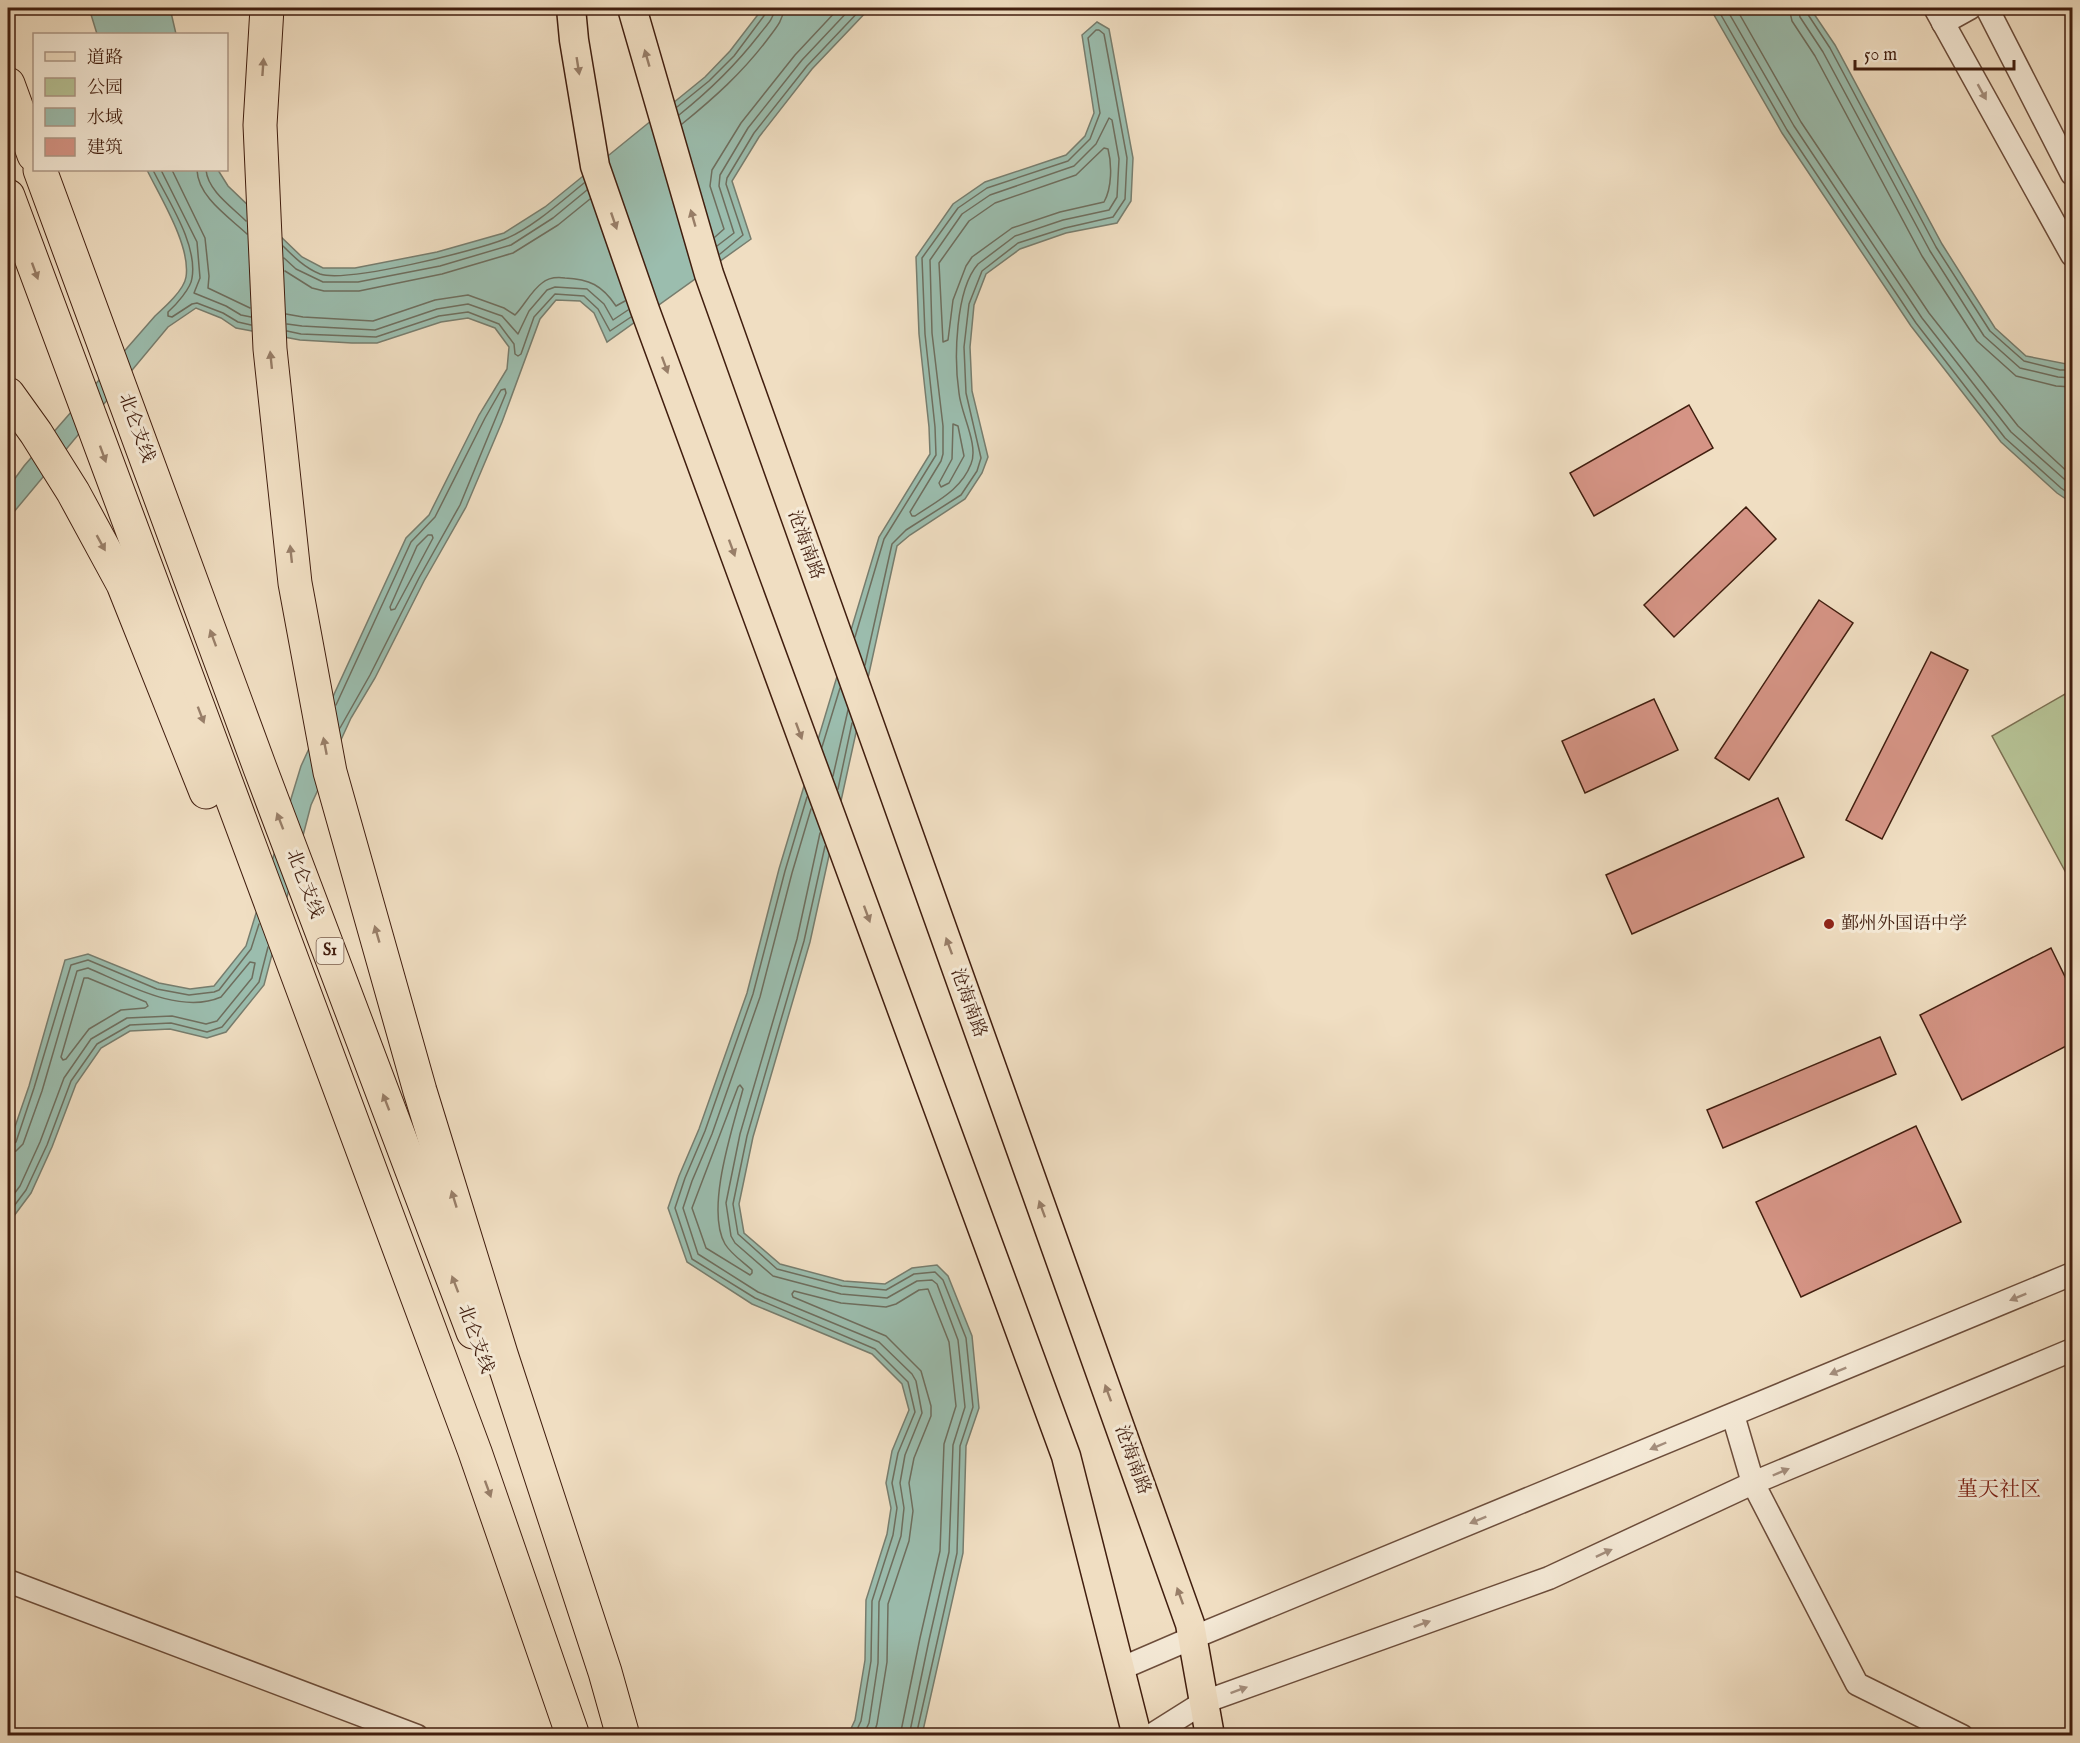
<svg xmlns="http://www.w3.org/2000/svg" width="2080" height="1743" viewBox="0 0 2080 1743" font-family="'IM FELL English','Noto Serif SC',serif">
<rect width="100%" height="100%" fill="#f0dec2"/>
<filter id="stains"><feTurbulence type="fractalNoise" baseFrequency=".00333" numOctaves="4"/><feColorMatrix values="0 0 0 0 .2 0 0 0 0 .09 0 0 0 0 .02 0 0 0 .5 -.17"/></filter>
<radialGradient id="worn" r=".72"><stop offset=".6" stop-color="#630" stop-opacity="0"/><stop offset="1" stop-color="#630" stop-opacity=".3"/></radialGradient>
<!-- green -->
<path fill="#b6c295" stroke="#7c7052" stroke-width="1.5" d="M2072,690V884L1992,736Z"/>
<!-- water -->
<g fill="#9bbdae" stroke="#777d6e" stroke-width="1.5">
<path d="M89,8H170L176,34H97Z"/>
<path d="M763,8H870L812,69L759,137L732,181L751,239L607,342L594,313L580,301L556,300L540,319L502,422L466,507L424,581L375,678L351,718L311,805L264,985L226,1032L207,1038L170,1029L130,1031L101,1048L76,1084L52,1147L31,1193L8,1224V1147L29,1086L65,960L88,954L159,983L190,989L214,986L246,946L301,766L406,538L429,515L479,415L507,369L509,347L495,328L468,318L441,322L377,343H352L300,340L236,328L221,318L196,308L168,327L8,519V488L24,466L155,316C165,307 184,290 186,277C191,246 160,197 147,170H218L228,186L302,257L323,268H355L437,252L504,233L545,207L705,77L730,51Z"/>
<path d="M1710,8H1810L1835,45L1942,244L1995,328L2026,356L2072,365V503L2057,493L2001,442L1911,326L1782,133Z"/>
<path d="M1097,22L1109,29L1133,158L1131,201L1117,223L1066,233L1020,249L986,274L974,305L970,347L972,391L988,457L982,473L965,499L910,535L897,546L810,942L753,1137L739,1204L744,1233L780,1264L844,1281L885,1284L912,1268L937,1265L948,1276L972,1336L979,1408L966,1446L963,1553L922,1735H848L855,1720L865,1660L866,1600L887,1534L891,1508L886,1483L892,1451L909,1410L902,1384L872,1354L752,1304L687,1262L668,1208L679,1176L699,1129L747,993L779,869L879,537L930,454L929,427L919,334L916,257L953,204L985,182L1066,155L1085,136L1094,113L1082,35Z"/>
</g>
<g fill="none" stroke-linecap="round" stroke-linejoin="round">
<!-- shore -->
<g stroke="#6e6e5e" stroke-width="1.5">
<path d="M1717,8L1787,130L1916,323L2005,438L2061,488L2072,496"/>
<path d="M1726,8L1794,126L1922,318L2011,432L2072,486"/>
<path d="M1736,8L1801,122L1929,313L2018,426L2072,476"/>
<path d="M1789,8L1792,21L1815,56L1922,256L1977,341L2016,376L2056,386L2072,387"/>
<path d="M1798,8L1800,17L1823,52L1930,251L1984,336L2020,368L2058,377L2072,378"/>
<path d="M1806,8L1807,13L1830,48L1936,247L1990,331L2024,361L2060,370H2072"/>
<path d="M677,107L709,81L734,56L766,13L767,8"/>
<path d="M679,115C709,91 735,66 759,35C765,27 774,19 775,8"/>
<path d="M1109,118L1112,120L1119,159L1117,197L1109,210L1063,220L1015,236L978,264C955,290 954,360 959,393C961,414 979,445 971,464C961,490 937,501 915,516H912L910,512L941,461L943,454V426L932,333L930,260L962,214L990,195L1074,166L1096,144Z"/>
<path d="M682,124C714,98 742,73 767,40C775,29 783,21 784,8"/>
<path d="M1104,148L1108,149C1112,164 1112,188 1104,202L1060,212L1012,228L972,257L966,266L953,300L948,340L943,342L939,263L969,221L995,203L1076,175Z"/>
<path d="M153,170C167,199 198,244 192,278C191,288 176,305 168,312V316L172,317L192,304L197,303L223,313L238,322L251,325"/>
<path d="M161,170L197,242L200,278L194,293L226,306L241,315L251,317"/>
<path d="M172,170L205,238L209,276L208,288L250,308"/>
<path d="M197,170C198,197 229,217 247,234"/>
<path d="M206,170C208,191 232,207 246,221"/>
<path d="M715,237L724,229L710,186L712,170L741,123L795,55L839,8"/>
<path d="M283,246C294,257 305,268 320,274C347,283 475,251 505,239C531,229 563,200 584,183"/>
<path d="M717,246L734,233L719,186L720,175L748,128L802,60L851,8"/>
<path d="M720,254L743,235L726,184L727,178L754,133L807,66L862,8"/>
<path d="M284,258L296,269L323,282H358L440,266L511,245L553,218L587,190"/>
<path d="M285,271L312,288L324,291H359L442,274L513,253L558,225L590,199"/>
<path d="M286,314L303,317L373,321L435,300L468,295L504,308L515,315C524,306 531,291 542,283C549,277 557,277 565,278C589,279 602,285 616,306L625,301"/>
<path d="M287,324L302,326L375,330L437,309L468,304L502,316L518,334L529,311L547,290L555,287L587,289L604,304L613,320L628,310"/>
<path d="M287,331L301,334L376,337L439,316L468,312L499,324L514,344L515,354L518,356L521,354L534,317L555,294L584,296L598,309L610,331L631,317"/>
<path d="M953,424L958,426L964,456L949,483L941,487L939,483L952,459Z"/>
<path d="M428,535H432L433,538L395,609L391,610L390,607L417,546Z"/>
<path d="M855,637L884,539L936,455L935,427L925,334L922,258L958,208L987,188L1068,161L1090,139L1100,113L1088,38L1096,30H1099L1104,34L1127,158L1125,199L1113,217L1065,228L1018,243L982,271L969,304L964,347L966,393L981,458L977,471L961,495L906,530L892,544L865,665"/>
<path d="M336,705L411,542L435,517L485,418L501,390L505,389L506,393L460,505L419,578L370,675L340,728"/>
<path d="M822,747L840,688"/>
<path d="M833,776L848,710"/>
<path d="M838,789L852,723"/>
<path d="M807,797L785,871L753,994L705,1131L685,1178L675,1208L692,1259L755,1298L875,1349L908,1382L915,1412L898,1453L892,1483L897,1508L893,1535L872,1601L871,1661L861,1721L854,1736"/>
<path d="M811,809L792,873L760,997L712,1134L692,1181L683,1208L698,1254L758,1292L879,1342L912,1374L916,1381L922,1413L905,1455L900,1483L904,1508L901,1536L879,1602L878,1663L869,1723L863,1736"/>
<path d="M820,833L797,939L740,1134L726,1203L731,1236L735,1243L773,1276L841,1294L887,1298L917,1281L932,1280L937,1284L958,1340L965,1407L953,1445L949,1552L929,1640L909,1736"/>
<path d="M825,846L804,941L747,1136L733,1204L738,1234L777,1269L842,1286L886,1290L914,1274L935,1272L943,1280L966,1338L973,1407L960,1446L957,1553L916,1736"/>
<path d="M84,978H88L146,1002L148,1006L145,1008L121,1010L89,1029L66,1059L63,1060L61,1057Z"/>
<path d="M740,1085L743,1089C733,1127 705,1209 725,1244C731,1254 743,1262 752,1270V1273L750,1275L706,1248L692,1208L738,1087Z"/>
<path d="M8,1146L12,1145L16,1142L34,1088L71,965L88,960L157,989L189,995L214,992L219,990L251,949L259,924"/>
<path d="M8,1153L16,1151L23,1144L42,1091L77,971L88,968C126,984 180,1015 221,997L250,962L255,963L252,978L217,1021L206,1024L172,1016L127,1018L91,1039L64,1078L40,1142L20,1186L8,1202"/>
<path d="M8,1214L26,1190L47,1145L71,1081L97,1044L130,1025L171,1023L207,1032L222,1027L259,982L268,947"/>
<path d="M873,1736L877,1724L887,1662L888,1604L909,1541L913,1511L909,1483L914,1458L931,1416V1406L921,1371L886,1336L793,1297L792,1294L794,1291L841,1303L886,1307L896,1304L919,1290L928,1289L949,1342L956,1406L944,1444L940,1551L920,1638L900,1736"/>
</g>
</g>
<!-- building -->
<g fill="#d59485" stroke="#411e0f" stroke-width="1.5">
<path d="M1689,405L1713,448L1594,516L1570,473Z"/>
<path d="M1746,507L1776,539L1674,637L1644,605Z"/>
<path d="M1819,600L1853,623L1749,780L1715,758Z"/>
<path d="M1931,652L1968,670L1882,839L1846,820Z"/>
<path d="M1654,699L1678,750L1585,793L1562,741Z"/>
<path d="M1778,798L1804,857L1632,934L1606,875Z"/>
<path d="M2051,948L2072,991V1043L1962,1100L1920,1015Z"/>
<path d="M1880,1037L1896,1074L1723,1148L1707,1110Z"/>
<path d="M1916,1126L1961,1222L1801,1297L1756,1202Z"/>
</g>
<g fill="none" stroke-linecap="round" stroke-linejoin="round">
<defs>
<g id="minor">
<path d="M1935,8L2072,255"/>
<path d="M1987,8L2072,174"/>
<path d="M1943,23L1970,8"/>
<path d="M1733,1415L1753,1483L1857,1684L1962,1736"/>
<path d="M8,1581L417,1736"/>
<path d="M1120,1669L1192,1638L2072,1274"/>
<path d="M1150,1736L1204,1702L1549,1578L1753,1483L2072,1350"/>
</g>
<g id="major">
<path d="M571,8L574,40L595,166L645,310L1066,1456L1137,1736"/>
<path d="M632,8L709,274L1190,1624L1210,1736"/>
</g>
<g id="highway">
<path d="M267,8L260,125L270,349L295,583L330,772L420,1091L501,1354L605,1672L623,1736"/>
<path d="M8,84L34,155"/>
<path d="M40,170L260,768L473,1332"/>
<path d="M8,196L475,1452L573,1736"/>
<path d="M8,394L36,433L73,492L123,584L206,792"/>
</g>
</defs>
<!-- minor casing -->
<use href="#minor" stroke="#6d4e3c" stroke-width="25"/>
<!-- major casing -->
<use href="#major" stroke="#411e0f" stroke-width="31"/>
<!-- highway casing -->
<use href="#highway" stroke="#411e0f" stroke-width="35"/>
<!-- minor -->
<use href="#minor" stroke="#f5ead7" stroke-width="22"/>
<!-- major -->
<use href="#major" stroke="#f0dec2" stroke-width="28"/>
<!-- highway -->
<use href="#highway" stroke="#f0dec2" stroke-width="33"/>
</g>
<!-- one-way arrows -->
<defs><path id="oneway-solid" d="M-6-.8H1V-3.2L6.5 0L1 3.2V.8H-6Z" transform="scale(1.5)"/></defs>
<g fill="#987e68">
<use href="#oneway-solid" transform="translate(647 58) rotate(-106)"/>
<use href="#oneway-solid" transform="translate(578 66) rotate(81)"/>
<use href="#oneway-solid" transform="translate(263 67) rotate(-86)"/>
<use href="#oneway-solid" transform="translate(693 218) rotate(-106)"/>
<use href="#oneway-solid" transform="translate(614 221) rotate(71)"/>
<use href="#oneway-solid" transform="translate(35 271) rotate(70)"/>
<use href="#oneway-solid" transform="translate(271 360) rotate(-96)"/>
<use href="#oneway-solid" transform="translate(665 365) rotate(70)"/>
<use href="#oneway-solid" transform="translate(103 454) rotate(70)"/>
<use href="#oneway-solid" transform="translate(101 543) rotate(61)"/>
<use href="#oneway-solid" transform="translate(732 548) rotate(70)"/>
<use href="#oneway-solid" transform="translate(291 554) rotate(-96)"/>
<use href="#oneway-solid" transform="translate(213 638) rotate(-110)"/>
<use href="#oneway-solid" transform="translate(201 715) rotate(69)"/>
<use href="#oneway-solid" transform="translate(799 731) rotate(70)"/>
<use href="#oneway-solid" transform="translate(325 746) rotate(-101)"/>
<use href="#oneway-solid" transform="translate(280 821) rotate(-111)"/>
<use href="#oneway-solid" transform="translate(867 914) rotate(70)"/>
<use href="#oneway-solid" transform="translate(377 934) rotate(-106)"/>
<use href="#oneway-solid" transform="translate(949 946) rotate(-110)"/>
<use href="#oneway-solid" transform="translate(386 1102) rotate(-111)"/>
<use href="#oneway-solid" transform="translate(454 1199) rotate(-107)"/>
<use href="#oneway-solid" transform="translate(1042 1209) rotate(-110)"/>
<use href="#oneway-solid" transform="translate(455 1284) rotate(-111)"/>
<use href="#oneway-solid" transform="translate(1108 1393) rotate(-110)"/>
<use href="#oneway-solid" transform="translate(488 1489) rotate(70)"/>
<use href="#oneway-solid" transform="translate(1180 1596) rotate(-110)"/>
</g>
<g fill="#a48e7d">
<use href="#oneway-solid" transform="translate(1982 92) rotate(61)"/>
<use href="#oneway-solid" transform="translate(2018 1297) rotate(158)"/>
<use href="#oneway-solid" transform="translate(1838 1371) rotate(158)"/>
<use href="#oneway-solid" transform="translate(1658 1446) rotate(157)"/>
<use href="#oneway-solid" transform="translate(1781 1472) rotate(-23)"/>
<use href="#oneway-solid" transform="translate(1478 1520) rotate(158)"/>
<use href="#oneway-solid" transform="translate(1604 1553) rotate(-25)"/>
<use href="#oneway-solid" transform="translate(1422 1624) rotate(-20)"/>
<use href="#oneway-solid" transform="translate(1239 1690) rotate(-20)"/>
</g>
<!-- markers -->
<circle fill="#8f2418" stroke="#f5ead7" stroke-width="2" cx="1829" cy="924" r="6"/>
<g text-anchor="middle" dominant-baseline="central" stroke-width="6" stroke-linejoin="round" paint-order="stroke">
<!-- shield labels -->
<rect fill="#f5ead7" stroke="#775b4b" stroke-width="1.5" x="316.5" y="938" width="27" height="26" rx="4.5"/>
<g font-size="16" font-weight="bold" fill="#411e0f">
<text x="330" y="951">S1</text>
</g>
<!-- street labels -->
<g font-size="18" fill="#411e0f" stroke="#f5ead7">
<text transform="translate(136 428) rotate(70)">北仑支线</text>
<text transform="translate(805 545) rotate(70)">沧海南路</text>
<text transform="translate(304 884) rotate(69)">北仑支线</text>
<text transform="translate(968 1003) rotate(70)">沧海南路</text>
<text transform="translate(475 1339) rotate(70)">北仑支线</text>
<text transform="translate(1132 1460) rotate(70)">沧海南路</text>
</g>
<!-- poi labels -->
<g font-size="18" fill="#411e0f" stroke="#f5ead7" text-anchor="start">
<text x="1841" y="924">鄞州外国语中学</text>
</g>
<!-- quarter labels -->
<g font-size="21" fill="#7a1f14" stroke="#f5ead7">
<text x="1999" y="1490">堇天社区</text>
</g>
</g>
<!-- margin -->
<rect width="2080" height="1743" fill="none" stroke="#f0dec2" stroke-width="30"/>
<rect x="9" y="9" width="2062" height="1725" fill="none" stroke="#411e0f" stroke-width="3"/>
<rect x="15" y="15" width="2050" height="1713" fill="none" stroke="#411e0f" stroke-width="1.5"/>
<!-- legend -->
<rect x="33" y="33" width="195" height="138" fill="#f5ead7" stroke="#ad9887" stroke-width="1.5"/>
<rect x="45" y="52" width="30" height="9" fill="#f0dec2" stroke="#ad9887" stroke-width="1.5"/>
<text x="87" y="63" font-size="18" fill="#411e0f">道路</text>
<rect x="45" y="78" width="30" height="18" fill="#b6c295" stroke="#ad9887" stroke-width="1.5"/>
<text x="87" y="93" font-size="18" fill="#411e0f">公园</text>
<rect x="45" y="108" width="30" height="18" fill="#9bbdae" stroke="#ad9887" stroke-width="1.5"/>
<text x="87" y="123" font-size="18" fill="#411e0f">水域</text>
<rect x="45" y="138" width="30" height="18" fill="#d59485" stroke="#ad9887" stroke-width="1.5"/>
<text x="87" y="153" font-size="18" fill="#411e0f">建筑</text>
<!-- scale -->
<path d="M1855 60v9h159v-9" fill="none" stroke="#411e0f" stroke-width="3"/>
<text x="1864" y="60" font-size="18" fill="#411e0f" stroke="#f5ead7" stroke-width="4.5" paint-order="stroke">50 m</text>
<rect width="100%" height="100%" filter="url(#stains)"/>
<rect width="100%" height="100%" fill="url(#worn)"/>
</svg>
